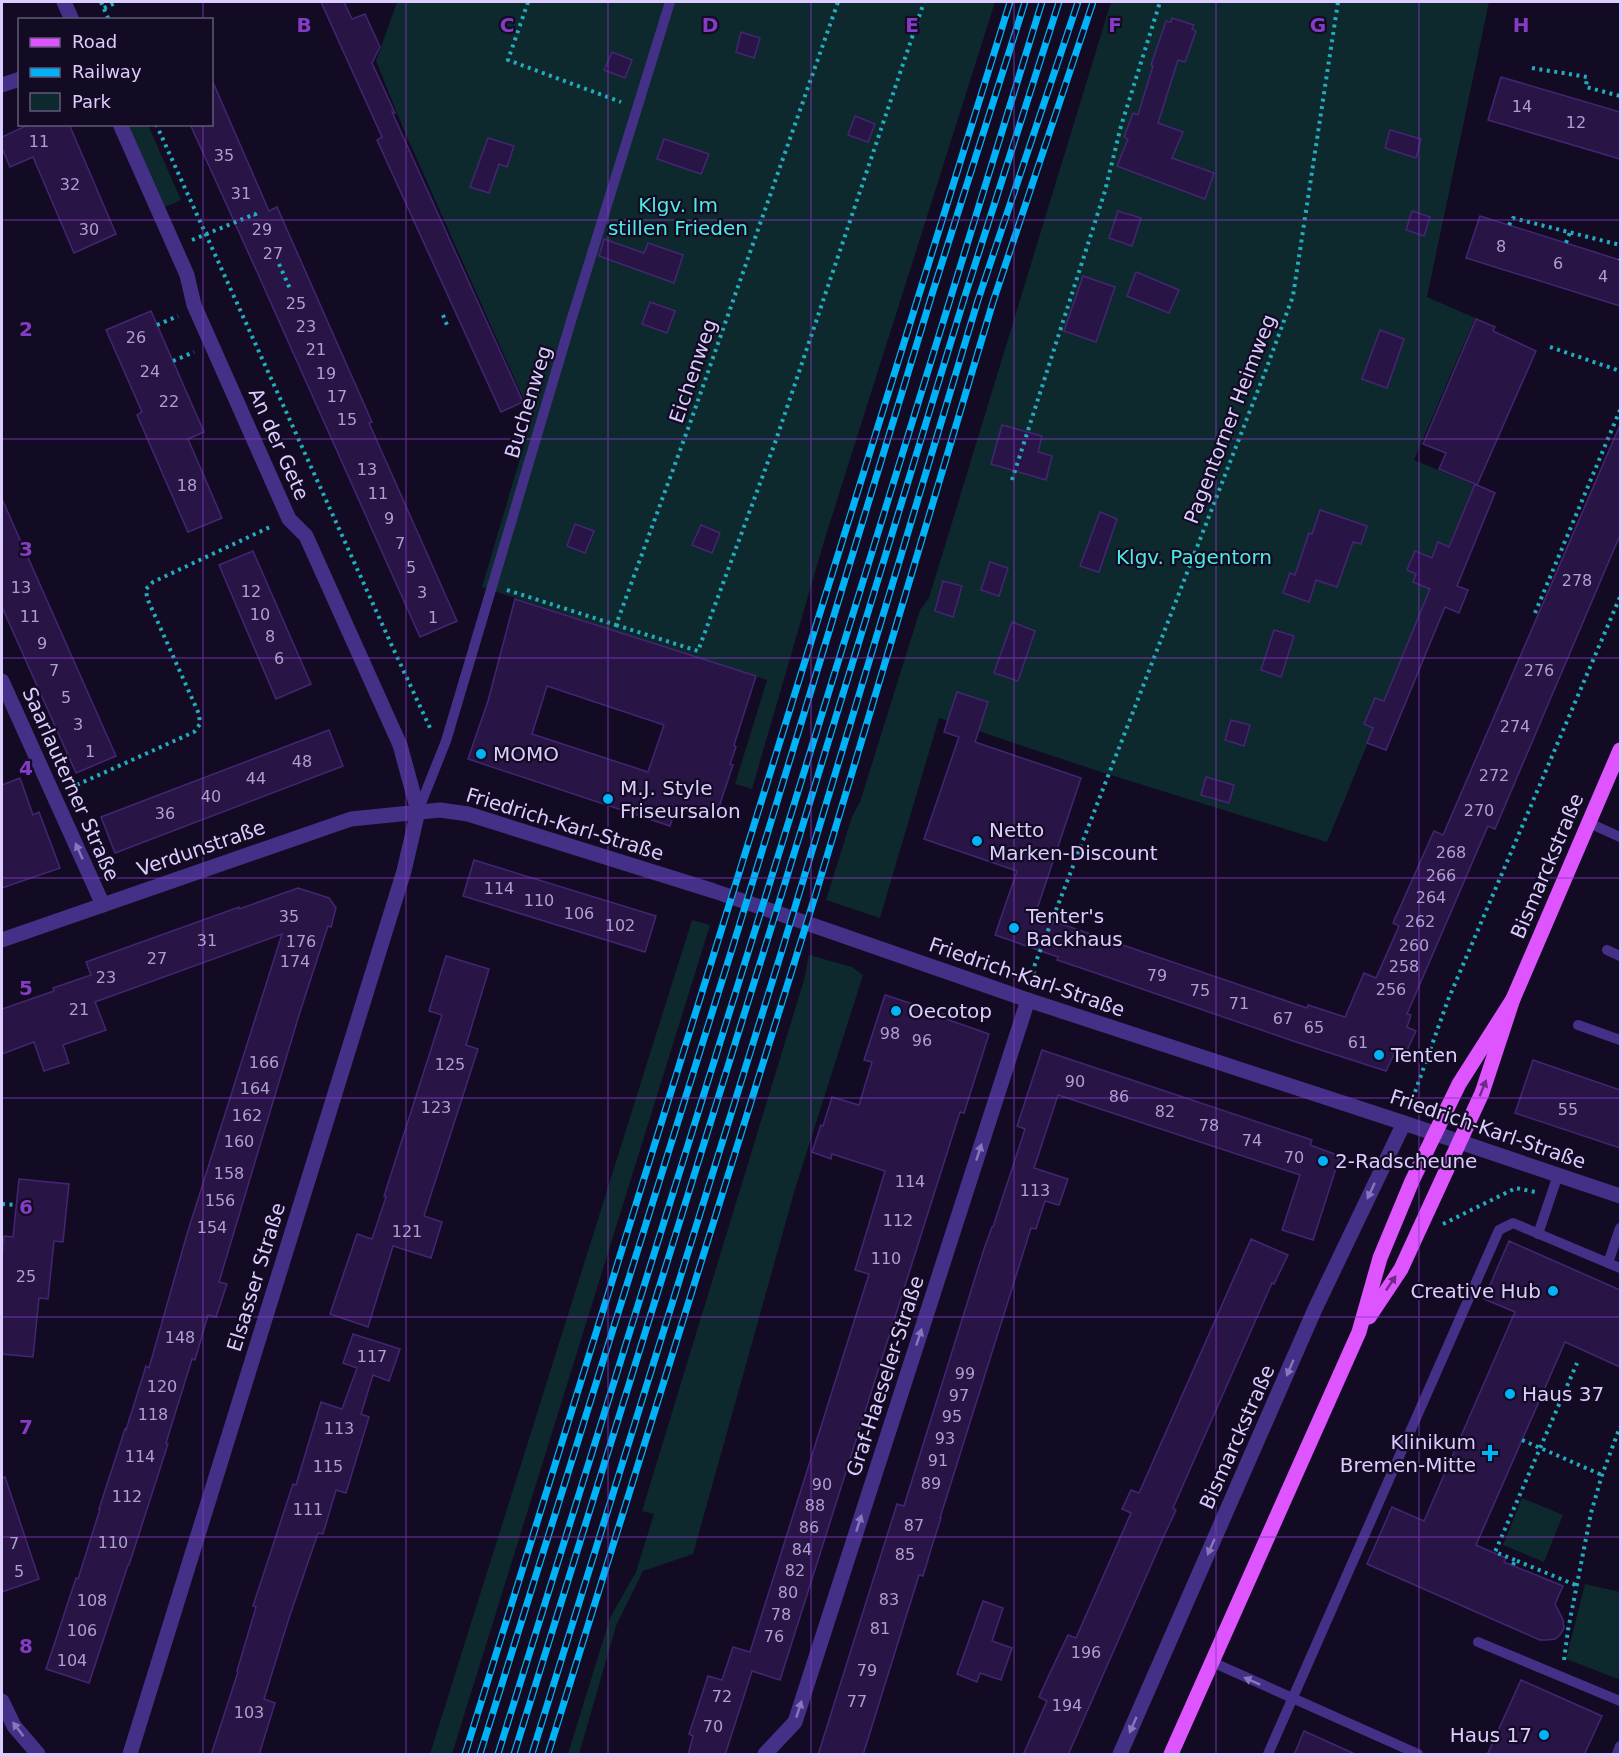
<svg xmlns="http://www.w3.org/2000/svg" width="1622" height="1756" viewBox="0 0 1622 1756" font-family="'DejaVu Sans',sans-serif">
<rect width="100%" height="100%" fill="#130b23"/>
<!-- green -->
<g fill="#0e292d">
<path d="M397,2H995L825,538L752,789L735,784L767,680L482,587L532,418L404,130L376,61Z"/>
<path d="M1111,2H1489L1427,297L1475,318L1414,460L1474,485L1327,842L1101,772L939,718L880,918L826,900L852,817L860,802L920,610L929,598Z"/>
<path d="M124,125H148L181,200L162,208Z"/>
<path d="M692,920L710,925L452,1754H430Z"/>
<path d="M809,955L852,967L863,975L795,1189L693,1554L643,1571L616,1626L579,1754H568L610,1618L636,1572L654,1514L642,1511L804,980Z"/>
<path d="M1522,1498L1563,1515L1544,1562L1503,1545Z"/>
<path d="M1585,1584L1620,1592V1667L1618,1679L1566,1659Z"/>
</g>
<!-- building -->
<g fill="#281546" stroke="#432574" stroke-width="1.5" fill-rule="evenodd">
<path d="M321,2H344L352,19L365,14L380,47L372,63L395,113L392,112L523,402L501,412L377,140L382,137Z"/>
<path d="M1172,18L1194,25L1192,29L1196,31L1185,62L1178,60L1158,123L1183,132L1172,158L1214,173L1205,199L1117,166L1128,139L1124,137L1133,113L1138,115L1153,66L1151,65L1166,21L1171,22Z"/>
<path d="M741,32L760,38L754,58L736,52Z"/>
<path d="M612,52L632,60L625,78L604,70Z"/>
<path d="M1501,77L1620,112V159L1488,120Z"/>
<path d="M212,80L269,211L277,207L372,422L369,423L457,621L420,637L258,274L190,124H212Z"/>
<path d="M855,116L875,124L868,142L848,135Z"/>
<path d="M30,124H69L116,234L74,253L33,157L10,167L2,148V137Z"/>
<path d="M1390,130L1421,139L1416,158L1385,148Z"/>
<path d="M488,138L514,146L507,167L499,164L489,193L470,187Z"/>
<path d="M664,139L709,154L701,174L657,159Z"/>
<path d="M1118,211L1141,218L1132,246L1109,238Z"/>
<path d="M1412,211L1430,217L1424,236L1406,230Z"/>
<path d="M1480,216L1620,260V306L1466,258Z"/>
<path d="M604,239L644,253L648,243L683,255L674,283L599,256Z"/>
<path d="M1136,272L1179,290L1169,313L1127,296Z"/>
<path d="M1083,276L1115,287L1096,342L1064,331Z"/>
<path d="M650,302L675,311L667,333L642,324Z"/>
<path d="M151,311L204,432L188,439L222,518L188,532L137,415L142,412L106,330Z"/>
<path d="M1476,319L1495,327L1493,331L1536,351L1477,485L1439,469L1446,453L1423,444Z"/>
<path d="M1380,330L1404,339L1387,388L1362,379Z"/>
<path d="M1002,425L1042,436L1038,452L1052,456L1046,480L991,464Z"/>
<path d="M1620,425V535L1495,829L1488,826L1407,1014L1411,1015L1407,1027L1416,1031L1404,1057L1395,1052L1386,1071L1296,1042L1081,968L1057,960L1058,957L995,935L1017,871L924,839L959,737L944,732L957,692L988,702L975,742L1081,778L1035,915L1307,1008L1308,1005L1345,1017L1364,973L1376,978L1399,926L1393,923L1434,831L1443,835Z"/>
<path d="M1475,484L1495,493L1457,586L1468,590L1459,613L1445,607L1386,750L1367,743L1373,728L1364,724L1375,698L1384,701L1430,589L1413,582L1416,574L1407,570L1415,551L1432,558L1438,542L1449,547Z"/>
<path d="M2,499L116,756L76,773L2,607Z"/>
<path d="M1320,510L1367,526L1361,544L1353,542L1337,587L1316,580L1309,602L1283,593L1290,573L1295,575L1309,533L1312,534Z"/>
<path d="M1100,512L1117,519L1099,572L1080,566Z"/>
<path d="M575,524L594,531L585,553L567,546Z"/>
<path d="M701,525L720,533L712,553L692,545Z"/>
<path d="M253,551L311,684L276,699L219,565Z"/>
<path d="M990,562L1008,568L999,596L981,590Z"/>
<path d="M943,581L962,586L953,617L935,611Z"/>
<path d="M515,599L756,676L734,745L736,747L730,764L733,765L715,819L677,806L670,826L468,759L488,701ZM547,686L664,725L648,772L532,734Z"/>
<path d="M1012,622L1035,631L1018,681L994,673Z"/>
<path d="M1274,630L1294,636L1281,677L1261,670Z"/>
<path d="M1231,720L1250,725L1244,746L1225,740Z"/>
<path d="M329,730L343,766L115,853L101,817Z"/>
<path d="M1206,777L1234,785L1229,803L1201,795Z"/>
<path d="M20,778L33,815L39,812L60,868L2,888V785Z"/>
<path d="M474,860L656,916L645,952L463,896Z"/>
<path d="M298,888L329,898L336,908L331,927L328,926L299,1015L219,1282L227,1284L216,1317L208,1315L195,1360L192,1359L166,1443L168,1444L129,1565H128L89,1683L46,1669L76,1578L78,1579L100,1509H99L125,1429L126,1430L146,1366L149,1368L187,1234L282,934L95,1002L106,1030L63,1045L69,1063L44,1071L34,1042L2,1054V1009L54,991L53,988L91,975L86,962L239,907V909Z"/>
<path d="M446,956L489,969L466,1045L478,1049L424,1216L442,1222L431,1258L393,1246L368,1327L330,1314L357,1234L372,1239L386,1197L384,1196L442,1015L429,1011Z"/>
<path d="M885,995L947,1015L946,1019L989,1034L964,1113L960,1112L780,1680L752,1671L725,1755H688L693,1736L689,1734L708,1676L722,1680L733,1647L750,1652L869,1274L855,1270L885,1171L832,1154L831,1159L812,1152L821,1125L823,1126L832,1097L859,1105L872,1062L864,1060Z"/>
<path d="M1042,1050L1312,1140L1310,1145L1340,1156L1313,1240L1282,1230L1300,1175L1058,1095L1034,1168L1068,1179L1059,1205L1045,1201L1036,1229L1031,1228L940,1518H941L932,1546L923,1576L919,1575L863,1755H818L897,1504L904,1506L984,1249L992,1227H993L1025,1129L1017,1126Z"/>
<path d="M1533,1060L1620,1090V1148L1515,1113Z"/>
<path d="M19,1179L69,1184L63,1242L54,1241L48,1299L39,1298L33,1357L2,1354V1259L4,1236L13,1237Z"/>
<path d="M1251,1239L1288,1255L1274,1284L1272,1283L1173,1508L1176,1510L1163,1538L1068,1755H1023L1047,1701L1039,1697L1048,1677L1068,1635L1076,1638L1131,1513L1122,1509L1131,1490L1139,1493Z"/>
<path d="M1509,1241L1620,1290V1367L1565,1342L1476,1545L1506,1558L1504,1562L1563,1586L1555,1604L1563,1620L1564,1628L1560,1635L1555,1639L1547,1640H1540L1367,1564L1392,1507L1424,1521L1515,1312L1484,1299Z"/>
<path d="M353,1334L400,1349L389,1381L373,1375L361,1414L369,1417L346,1493L336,1490L323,1534L318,1533L289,1618L264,1699L275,1703L259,1755H211L238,1672L237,1671L256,1607L253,1606L293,1484L296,1485L321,1402L342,1409L357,1368L343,1363Z"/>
<path d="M5,1477L39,1579L2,1592V1478Z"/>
<path d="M983,1601L1003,1608L992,1641L1012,1648L1001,1680L980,1673L977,1682L957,1674Z"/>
<path d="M1521,1680L1602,1716L1584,1755H1487Z"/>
<path d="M1304,1731L1357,1755H1294Z"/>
</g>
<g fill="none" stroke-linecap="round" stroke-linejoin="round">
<!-- path -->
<g stroke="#22acbe" stroke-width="4" stroke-dasharray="3 4.5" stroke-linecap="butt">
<path d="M101,2L109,20"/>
<path d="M528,2L508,60L621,102"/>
<path d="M104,8L117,2"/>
<path d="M1532,68L1587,77L1586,87L1620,96"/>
<path d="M156,124L392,646L431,730"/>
<path d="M1509,225L1513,218L1620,245"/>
<path d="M192,240L255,214L256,217"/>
<path d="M1566,243L1570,232"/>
<path d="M1620,260V259"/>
<path d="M279,264L291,291"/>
<path d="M443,315L447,325"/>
<path d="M157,325L178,316"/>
<path d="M1550,347L1620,371"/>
<path d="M173,361L194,352"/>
<path d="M1012,480L1105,191L1121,126L1160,2"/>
<path d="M507,590L616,625L689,426L838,2"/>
<path d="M1535,613L1620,410"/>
<path d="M616,625L698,651L776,440L924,2"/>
<path d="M70,788L194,732L200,724L199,714L147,598L146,589L153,582L272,526"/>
<path d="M1032,981L1035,964L1267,367L1293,296L1338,2"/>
<path d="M1410,1106L1448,1000L1620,597"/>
<path d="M2,1204L16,1205"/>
<path d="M1443,1224L1516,1188L1535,1192"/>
<path d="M1522,1440L1602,1475"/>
<path d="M1515,1560L1495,1552L1577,1363"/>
<path d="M1513,1565L1515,1560L1578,1586"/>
<path d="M1564,1660L1568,1630L1591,1513L1602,1475L1620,1427"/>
</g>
<!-- lane -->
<g stroke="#443187" stroke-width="10">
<path d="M418,811L446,741L571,321L670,2"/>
<path d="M1589,823L1620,837"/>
<path d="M1607,950L1620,956"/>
<path d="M1578,1025L1620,1040"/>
<path d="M1538,1234L1558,1175"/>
<path d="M1608,1263L1620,1228"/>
<path d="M1478,1642L1620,1701"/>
<path d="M1212,1662L1418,1754"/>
<path d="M1268,1754L1499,1230L1513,1223L1620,1268"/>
<path d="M1617,1754L1620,1746"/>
</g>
<!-- street -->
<g stroke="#443187" stroke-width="15">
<path d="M64,2L72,20"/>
<path d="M2,85L20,79"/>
<path d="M120,124L187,275L194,305L289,519L306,536L400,745L418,811L404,871L130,1754"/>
<path d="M2,681L103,905"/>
<path d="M2,940L351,819L440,810L468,814L714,891L1028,1000L1404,1123L1620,1196"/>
<path d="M2,1701L14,1726L38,1754"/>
<path d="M765,1754L795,1722L1028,1000"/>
<path d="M1120,1754L1315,1309L1404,1123"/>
</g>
<!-- primary -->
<g stroke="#de54ff" stroke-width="15">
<path d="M1369,1317L1401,1269L1482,1093L1513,999L1620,750"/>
<path d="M1171,1754L1359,1332L1380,1258L1412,1181L1459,1084L1513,999"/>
</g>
<defs>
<g id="rail">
<path d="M465,1754L1010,2"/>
<path d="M480,1754L737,933L933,291L1025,2"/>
<path d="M498,1754L771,879L1042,2"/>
<path d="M514,1754L785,883L964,299L1059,2"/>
<path d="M532,1754L783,947L978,300L1078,2"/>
<path d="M548,1754L816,893L993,302L1093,2"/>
</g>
</defs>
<!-- rail casing -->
<use href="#rail" stroke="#00b3f8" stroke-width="7"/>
<!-- rail -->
<use href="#rail" stroke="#130b23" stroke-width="4.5" stroke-dasharray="14" stroke-linecap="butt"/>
</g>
<!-- one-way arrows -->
<defs><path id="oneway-solid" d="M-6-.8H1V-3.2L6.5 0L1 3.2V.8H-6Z" transform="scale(1.5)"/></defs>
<g fill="#8877bd">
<use href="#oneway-solid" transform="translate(79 851) rotate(-114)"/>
<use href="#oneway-solid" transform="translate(979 1152) rotate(-72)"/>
<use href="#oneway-solid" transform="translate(1371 1191) rotate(115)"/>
<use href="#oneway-solid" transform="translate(919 1337) rotate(-72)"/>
<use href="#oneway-solid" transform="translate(1290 1368) rotate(113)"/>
<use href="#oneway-solid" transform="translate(859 1523) rotate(-72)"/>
<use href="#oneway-solid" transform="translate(1211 1547) rotate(114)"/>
<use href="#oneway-solid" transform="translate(1252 1681) rotate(-156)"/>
<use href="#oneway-solid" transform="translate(799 1709) rotate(-72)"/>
<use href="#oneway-solid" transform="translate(1133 1725) rotate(114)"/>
<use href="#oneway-solid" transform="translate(18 1729) rotate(-127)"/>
</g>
<g fill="#6e2c86">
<use href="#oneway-solid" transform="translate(1483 1088) rotate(-68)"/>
<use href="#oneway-solid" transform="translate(1391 1283) rotate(-56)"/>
</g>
<!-- grid -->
<path fill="none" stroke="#853cc5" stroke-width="1.5" stroke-opacity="0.55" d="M203,2V20M406,2V1754M608,2V1754M811,2V1754M1014,2V1754M1216,2V1754M1419,2V1754M203,124V1754M2,220H1620M2,439H1620M2,658H1620M2,878H1620M2,1098H1620M2,1317H1620M2,1537H1620"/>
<!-- markers -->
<g fill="#00b3f8" stroke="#130b23" stroke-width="2">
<circle cx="481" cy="754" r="6"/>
<circle cx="608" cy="799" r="6"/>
<circle cx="977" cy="841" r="6"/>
<circle cx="1014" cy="928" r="6"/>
<circle cx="896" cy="1011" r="6"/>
<circle cx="1379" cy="1055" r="6"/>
<circle cx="1323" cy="1161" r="6"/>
<circle cx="1553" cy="1291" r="6"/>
<circle cx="1510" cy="1394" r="6"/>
<path d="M1487 1444h6v6h6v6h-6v6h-6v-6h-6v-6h6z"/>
<circle cx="1544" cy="1735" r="6"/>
</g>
<g text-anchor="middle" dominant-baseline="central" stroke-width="4.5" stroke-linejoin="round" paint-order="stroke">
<!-- number labels -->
<g font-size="16" fill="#af9fd1">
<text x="1522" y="106">14</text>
<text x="1576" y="122">12</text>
<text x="39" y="141">11</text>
<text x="224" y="155">35</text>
<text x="70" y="184">32</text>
<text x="241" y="193">31</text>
<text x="89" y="229">30</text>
<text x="262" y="229">29</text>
<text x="1501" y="246">8</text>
<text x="273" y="253">27</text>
<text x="1558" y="263">6</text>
<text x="1603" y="276">4</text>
<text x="296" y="303">25</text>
<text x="306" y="326">23</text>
<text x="136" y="337">26</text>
<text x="316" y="349">21</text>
<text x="150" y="371">24</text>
<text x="326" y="373">19</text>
<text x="337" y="396">17</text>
<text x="169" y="401">22</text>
<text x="347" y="419">15</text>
<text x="367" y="469">13</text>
<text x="187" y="485">18</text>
<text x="378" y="493">11</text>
<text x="389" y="518">9</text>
<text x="400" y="543">7</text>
<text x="411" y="567">5</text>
<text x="1577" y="580">278</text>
<text x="21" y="587">13</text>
<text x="251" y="591">12</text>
<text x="422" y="592">3</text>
<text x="260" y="614">10</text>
<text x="30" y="616">11</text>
<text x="433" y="617">1</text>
<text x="270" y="636">8</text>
<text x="42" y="643">9</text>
<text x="279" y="658">6</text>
<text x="54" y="670">7</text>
<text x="1539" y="670">276</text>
<text x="66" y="697">5</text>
<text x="78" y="724">3</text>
<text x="1515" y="726">274</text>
<text x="90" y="751">1</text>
<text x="302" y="761">48</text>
<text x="1494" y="775">272</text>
<text x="256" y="778">44</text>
<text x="211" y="796">40</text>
<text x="1479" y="810">270</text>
<text x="165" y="813">36</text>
<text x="1451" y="852">268</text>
<text x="1441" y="875">266</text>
<text x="499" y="888">114</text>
<text x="1431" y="897">264</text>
<text x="539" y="900">110</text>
<text x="579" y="913">106</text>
<text x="289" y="916">35</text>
<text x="1420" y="921">262</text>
<text x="620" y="925">102</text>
<text x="207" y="940">31</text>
<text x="301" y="941">176</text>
<text x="1414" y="945">260</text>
<text x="157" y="958">27</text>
<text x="295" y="961">174</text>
<text x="1404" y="966">258</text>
<text x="1157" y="975">79</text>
<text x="106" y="977">23</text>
<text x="1391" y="989">256</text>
<text x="1200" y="990">75</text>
<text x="1239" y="1003">71</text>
<text x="79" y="1009">21</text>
<text x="1283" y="1018">67</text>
<text x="1314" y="1027">65</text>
<text x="890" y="1033">98</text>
<text x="922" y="1040">96</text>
<text x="1358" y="1042">61</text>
<text x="264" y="1062">166</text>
<text x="450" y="1064">125</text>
<text x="1075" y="1081">90</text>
<text x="255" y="1088">164</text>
<text x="1119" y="1096">86</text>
<text x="436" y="1107">123</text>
<text x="1568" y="1109">55</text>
<text x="1165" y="1111">82</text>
<text x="247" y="1115">162</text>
<text x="1209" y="1125">78</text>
<text x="1252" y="1140">74</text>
<text x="239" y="1141">160</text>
<text x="1294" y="1157">70</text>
<text x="229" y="1173">158</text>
<text x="910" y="1181">114</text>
<text x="1035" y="1190">113</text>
<text x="220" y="1200">156</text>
<text x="898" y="1220">112</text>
<text x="212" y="1227">154</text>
<text x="407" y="1231">121</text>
<text x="886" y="1258">110</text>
<text x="26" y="1276">25</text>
<text x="180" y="1337">148</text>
<text x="372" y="1356">117</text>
<text x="965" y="1373">99</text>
<text x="162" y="1386">120</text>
<text x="959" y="1395">97</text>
<text x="153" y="1414">118</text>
<text x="952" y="1416">95</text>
<text x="339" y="1428">113</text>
<text x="945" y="1438">93</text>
<text x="140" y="1456">114</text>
<text x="938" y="1460">91</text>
<text x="328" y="1466">115</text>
<text x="931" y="1483">89</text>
<text x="822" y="1484">90</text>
<text x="127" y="1496">112</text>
<text x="815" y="1505">88</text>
<text x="308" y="1509">111</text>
<text x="914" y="1525">87</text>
<text x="809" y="1527">86</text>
<text x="113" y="1542">110</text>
<text x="14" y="1543">7</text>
<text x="802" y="1549">84</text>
<text x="905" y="1554">85</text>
<text x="795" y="1570">82</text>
<text x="19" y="1571">5</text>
<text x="788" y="1592">80</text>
<text x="889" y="1599">83</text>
<text x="92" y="1600">108</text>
<text x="781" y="1614">78</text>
<text x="880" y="1628">81</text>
<text x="82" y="1630">106</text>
<text x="774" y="1636">76</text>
<text x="1086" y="1652">196</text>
<text x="72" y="1660">104</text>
<text x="867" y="1670">79</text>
<text x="722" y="1696">72</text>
<text x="857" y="1701">77</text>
<text x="1067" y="1705">194</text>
<text x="249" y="1712">103</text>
<text x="713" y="1726">70</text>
</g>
<!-- park labels -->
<g font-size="20" fill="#4debe0" stroke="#130b23">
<text x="678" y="205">Klgv. Im<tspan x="678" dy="23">stillen Frieden</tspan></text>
<text x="1194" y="557">Klgv. Pagentorn</text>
</g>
<!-- street labels -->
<g font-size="20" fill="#dccdff" stroke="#130b23">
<text transform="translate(693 371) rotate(-71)">Eichenweg</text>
<text transform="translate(528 402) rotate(-73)">Buchenweg</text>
<text transform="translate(1230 419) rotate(-69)">Pagentorner Heimweg</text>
<text transform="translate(279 444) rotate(66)">An der Gete</text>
<text transform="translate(71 784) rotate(66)">Saarlauterner Straße</text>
<text transform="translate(565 824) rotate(17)">Friedrich-Karl-Straße</text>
<text transform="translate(201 848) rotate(-19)">Verdunstraße</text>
<text transform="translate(1547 866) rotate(-67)">Bismarckstraße</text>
<text transform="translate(1027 977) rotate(19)">Friedrich-Karl-Straße</text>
<text transform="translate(1488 1129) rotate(19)">Friedrich-Karl-Straße</text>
<text transform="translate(256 1277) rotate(-73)">Elsasser Straße</text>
<text transform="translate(885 1376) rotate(-72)">Graf-Haeseler-Straße</text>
<text transform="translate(1237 1437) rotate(-66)">Bismarckstraße</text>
</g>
<!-- poi labels -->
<g font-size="20" fill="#dccdff" stroke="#130b23" text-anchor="start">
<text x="493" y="754">MOMO</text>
<text x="620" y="788">M.J. Style<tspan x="620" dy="23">Friseursalon</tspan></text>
<text x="989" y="830">Netto<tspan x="989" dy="23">Marken-Discount</tspan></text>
<text x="1026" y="916">Tenter's<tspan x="1026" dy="23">Backhaus</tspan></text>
<text x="908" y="1011">Oecotop</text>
<text x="1391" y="1055">Tenten</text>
<text x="1335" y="1161">2-Radscheune</text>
<text x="1541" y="1291" text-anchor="end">Creative Hub</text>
<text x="1522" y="1394">Haus 37</text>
<text x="1476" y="1442" text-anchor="end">Klinikum<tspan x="1476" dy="23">Bremen-Mitte</tspan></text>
<text x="1532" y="1735" text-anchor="end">Haus 17</text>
</g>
</g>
<g font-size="20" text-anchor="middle" font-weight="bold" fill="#853cc5" stroke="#130b23" stroke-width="4.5" stroke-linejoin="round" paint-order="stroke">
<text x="304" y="32">B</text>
<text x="507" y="32">C</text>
<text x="710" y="32">D</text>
<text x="912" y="32">E</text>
<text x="1115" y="32">F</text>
<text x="1318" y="32">G</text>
<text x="1521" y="32">H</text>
<text x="26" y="336">2</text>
<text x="26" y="556">3</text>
<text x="26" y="775">4</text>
<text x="26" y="995">5</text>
<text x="26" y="1214">6</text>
<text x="26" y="1434">7</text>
<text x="26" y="1653">8</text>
</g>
<!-- border -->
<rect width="1622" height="1756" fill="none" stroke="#dccdff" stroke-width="6"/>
<!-- legend -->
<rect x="18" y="18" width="195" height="108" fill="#130b23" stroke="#63597b" stroke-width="1.5"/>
<rect x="30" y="38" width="30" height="9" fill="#de54ff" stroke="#63597b" stroke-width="1.5"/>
<text x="72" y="48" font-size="18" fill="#dccdff">Road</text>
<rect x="30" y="68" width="30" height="9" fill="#00b3f8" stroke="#63597b" stroke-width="1.5"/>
<text x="72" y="78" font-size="18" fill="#dccdff">Railway</text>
<rect x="30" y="93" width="30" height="18" fill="#0e292d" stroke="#63597b" stroke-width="1.5"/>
<text x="72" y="108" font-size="18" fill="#dccdff">Park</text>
</svg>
